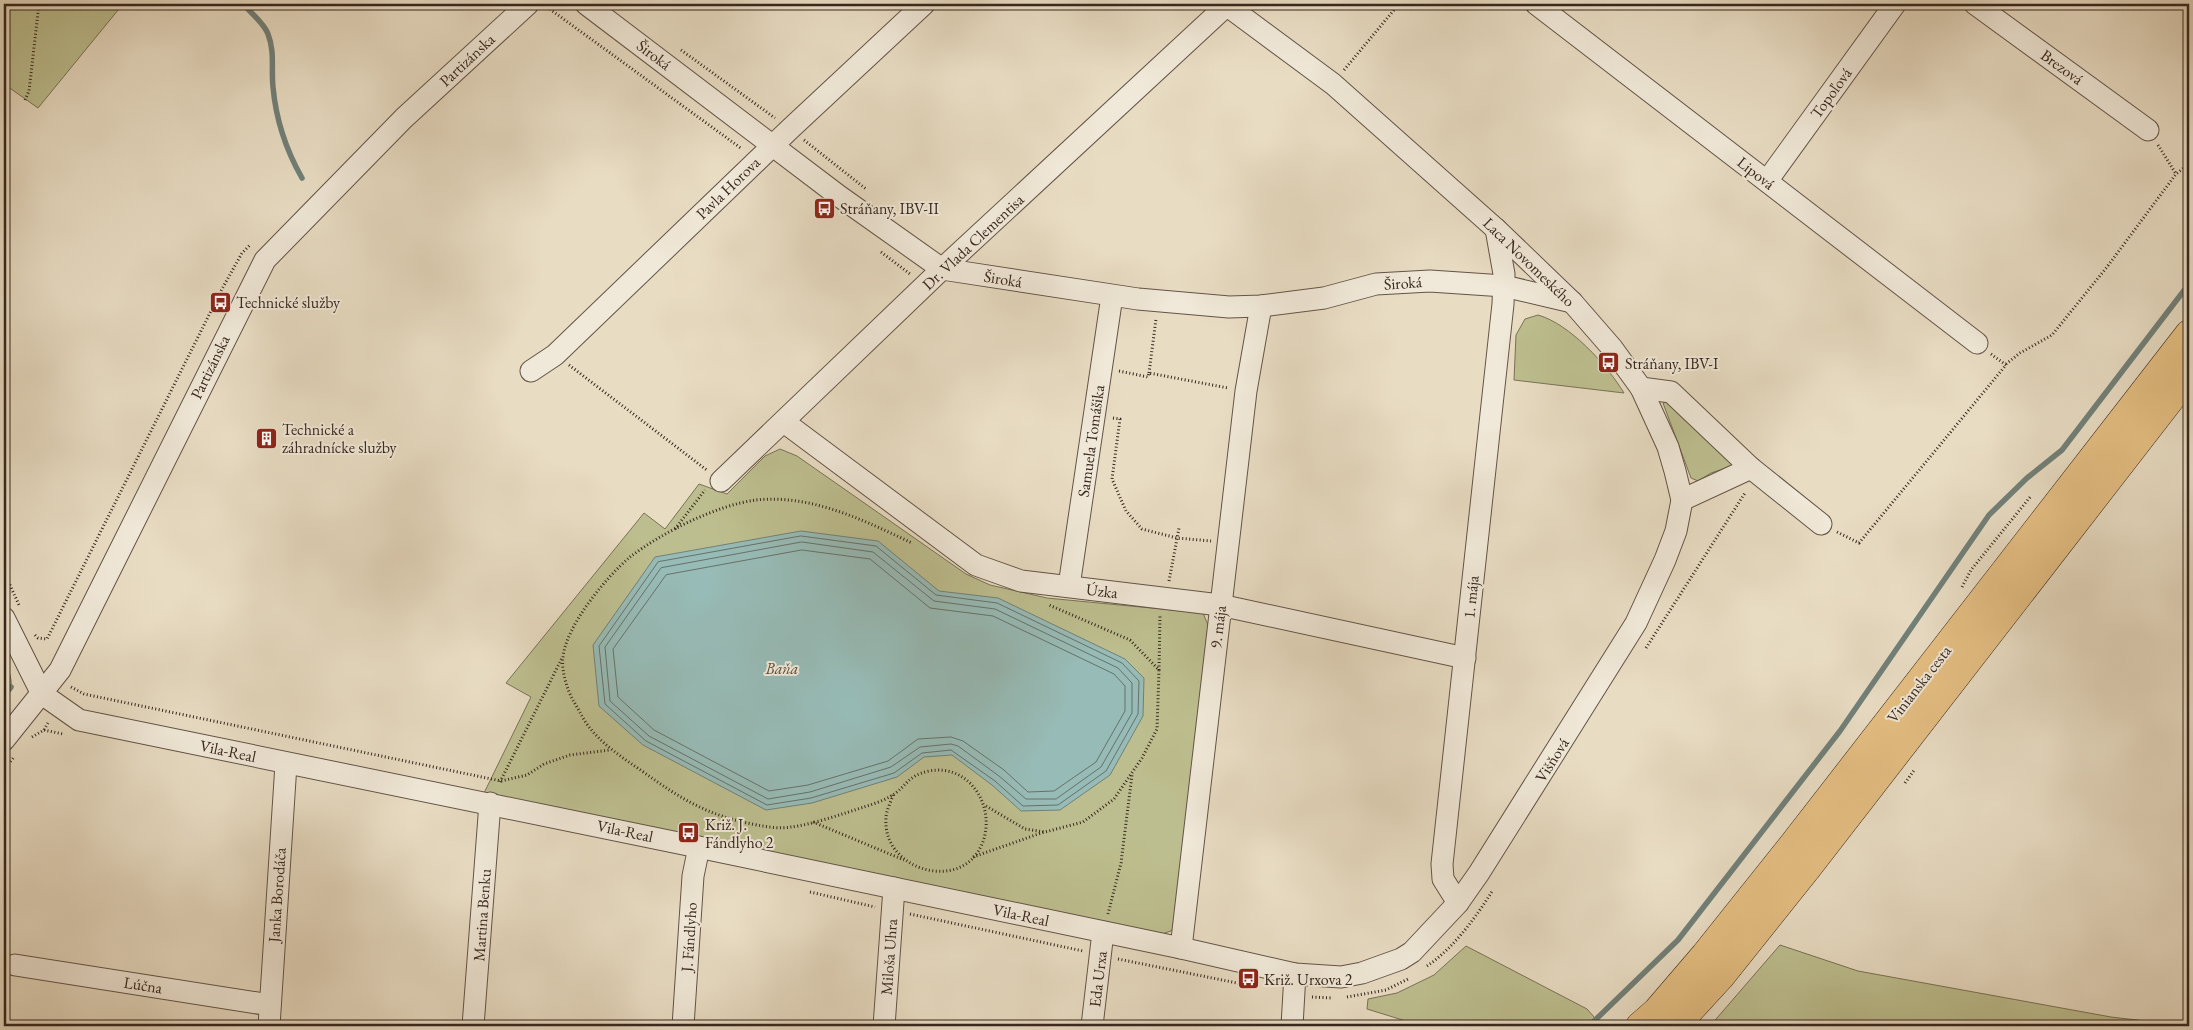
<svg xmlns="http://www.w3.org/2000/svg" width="2193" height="1030" viewBox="0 0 2193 1030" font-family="'EB Garamond',serif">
<rect width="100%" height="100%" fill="#e8dcc3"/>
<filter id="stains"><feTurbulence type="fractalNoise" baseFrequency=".004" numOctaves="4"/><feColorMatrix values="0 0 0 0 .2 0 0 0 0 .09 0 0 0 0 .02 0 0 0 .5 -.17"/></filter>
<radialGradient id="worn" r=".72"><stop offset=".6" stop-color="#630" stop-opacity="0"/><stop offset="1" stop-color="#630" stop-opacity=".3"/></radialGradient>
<!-- green -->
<g fill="#bdbe8f" stroke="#7a7256">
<path d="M4,4H123L38,108L4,84Z"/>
<path d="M1538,315C1570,324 1607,365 1624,393L1514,380L1516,335L1525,319Z"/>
<path d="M1667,402L1730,460L1732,466L1711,473L1698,481L1691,478L1663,403Z"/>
<path d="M780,449L797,456L966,574L990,585L1047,598L1203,613L1208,625L1176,923L1171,931L1162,934L484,793L531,697L506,683L644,513L665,529L699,484L727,494L765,456Z"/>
<path d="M4,658C11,678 16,685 4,703Z"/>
<path d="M1780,945L1858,971L2111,1017L2189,1026H1808L1748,1024L1743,1026H1710Z"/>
<path d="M1466,946L1587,1009L1602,1026H1422L1367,1009L1368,999L1397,993L1434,975Z"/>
</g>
<!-- water -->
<path fill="#97bbb6" stroke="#718079" d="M801,531L878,541L939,591L998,598L1125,659L1144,678L1143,716L1110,775L1060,810L1021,811L992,785L952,755L924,757L897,777L812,803L766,810L643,745L599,706L593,645L655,557Z"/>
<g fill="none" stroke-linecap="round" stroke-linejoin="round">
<!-- shore -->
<g stroke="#67716a" stroke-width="1">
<path d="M801,536L876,546L936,595L997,603L1122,663L1139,681L1138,714L1106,771L1058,805L1023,806L995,781L951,750L922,753L894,773L811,798L767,805L646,741L605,704L599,646L658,562Z"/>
<path d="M802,542L873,552L934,601L995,609L1118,668L1132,683V713L1101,767L1056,799H1026L999,776L958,746L951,744L920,747L891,767L810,792L768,799L649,736L610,701L605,647L661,568Z"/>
<path d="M802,550L870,559L930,608L993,616L1114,674L1125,686V711L1096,762L1054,791L1028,792L1004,770L963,741L951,737L918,739L888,761L808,785L769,791L654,730L618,697L613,649L666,575Z"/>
</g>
<!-- stream -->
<g stroke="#718079" stroke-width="5.5">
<path d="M243,4C251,13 264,23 268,34C275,52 271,68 273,87C276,120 286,150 302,178"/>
<path d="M4,696L11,687"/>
<path d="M1589,1026L1678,940L1840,731L1989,515L2027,478L2062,450L2189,284"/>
</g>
<defs>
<g id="minor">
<path d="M586,4L839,196L942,269L1138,299L1229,307L1261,306L1324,298L1376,284L1430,281L1504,286L1572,302"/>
<path d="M1536,4L1977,343"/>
<path d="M1975,4L2148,130"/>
<path d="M1767,181L1895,4"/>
<path d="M531,371L555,355L790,129L924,4"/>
<path d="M1641,388L1671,392L1751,468L1821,524"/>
<path d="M784,422L976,565L1021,581L1220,605L1465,658"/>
<path d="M721,481L942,269L1227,5"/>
<path d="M1682,500L1751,468"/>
<path d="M1069,586L1112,296"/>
<path d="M4,618L42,694L79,720L693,846L1181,948L1295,974L1341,977L1362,973L1401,959L1412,952L1458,903L1479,873L1636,623L1665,560L1676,531L1682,500L1675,471L1668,447L1641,388L1612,348L1572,302L1496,229L1333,84L1225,4"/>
<path d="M4,740L60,670L265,260L404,118L528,4"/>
<path d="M1458,903L1443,879L1442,864L1503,304L1504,274L1496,229"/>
<path d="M1181,948L1246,391L1261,306"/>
<path d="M15,965L270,1005"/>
<path d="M269,1026L286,764"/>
<path d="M473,1026L490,803"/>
<path d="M683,1026L693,876L699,847"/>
<path d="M884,1026L894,888"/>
<path d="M1092,1026L1103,932"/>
<path d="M1292,1026L1295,974"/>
</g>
<g id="major">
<path d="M1640,1026L1657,1011L1705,955L1792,846L2189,334"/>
<path d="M1675,1026L1721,976L1808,867L2189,375"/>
</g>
</defs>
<!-- minor casing -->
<use href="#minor" stroke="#635447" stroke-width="23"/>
<!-- major casing -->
<use href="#major" stroke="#37271e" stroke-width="29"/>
<!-- path -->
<g stroke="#37271e" stroke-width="3" stroke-dasharray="1 2.5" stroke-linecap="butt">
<path d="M547,7L742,149"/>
<path d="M681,50L775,118"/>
<path d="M1344,70L1399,4"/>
<path d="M25,100L29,91L39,4"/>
<path d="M804,140L866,189"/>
<path d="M2158,145L2176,174"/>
<path d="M881,252L910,274"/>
<path d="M2006,364L2020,353L2052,335L2107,267L2176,174L2189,164"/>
<path d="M569,365L708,471"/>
<path d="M1119,371L1148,377L1149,373L1228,388"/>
<path d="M1149,373L1156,319"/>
<path d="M1113,418L1120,419L1112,479L1126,511L1142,529L1177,538L1211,541"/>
<path d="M675,529L705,490"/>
<path d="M1837,532L1859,543L2006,365L1991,354"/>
<path d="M4,572L19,605"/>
<path d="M1169,581L1179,528"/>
<path d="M1962,587L1971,570L2031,496"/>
<path d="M35,635L38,638L47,639L222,289L242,253L250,245"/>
<path d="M1646,648L1745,493"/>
<path d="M1159,670L1160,616"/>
<path d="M71,687L84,694L501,781L527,775L544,764L570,755L610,750"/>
<path d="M44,730L63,734"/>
<path d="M32,737L44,730L49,721"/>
<path d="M4,770L14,757"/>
<path d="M500,782L562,658"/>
<path d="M1905,783L1915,769"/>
<path d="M893,795C891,802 886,811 886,818C882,871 962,893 982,844C997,808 970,763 929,771C906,776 907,787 891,796C883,801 873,804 864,807C845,813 811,825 791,827C780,829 768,827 757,825C708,816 681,799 642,771C623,758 603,745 589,727C583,719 579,710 574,702C567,690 561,670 563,657C566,626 606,577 630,557C661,533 717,505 756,500C811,494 863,520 912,543"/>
<path d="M986,806L1025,829L1045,832L1083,822L1114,799L1142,758L1157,729L1159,670L1130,640L1049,605"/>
<path d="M813,822L904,860"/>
<path d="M973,857L1044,832"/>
<path d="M810,892L875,907"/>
<path d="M910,914L1083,951"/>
<path d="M1108,914L1121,863L1132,775"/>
<path d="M1118,959L1247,985"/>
<path d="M1427,966C1454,948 1476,917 1493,890"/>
<path d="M1312,997L1333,998"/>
<path d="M1347,997L1386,990L1410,978"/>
</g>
<!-- minor -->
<use href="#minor" stroke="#f0e8d8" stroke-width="21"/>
<!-- major -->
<use href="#major" stroke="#e4be82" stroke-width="28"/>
</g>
<!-- icons -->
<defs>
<symbol id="bus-square" viewBox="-11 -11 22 22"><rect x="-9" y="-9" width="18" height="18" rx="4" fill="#8f2418" stroke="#f0e8d8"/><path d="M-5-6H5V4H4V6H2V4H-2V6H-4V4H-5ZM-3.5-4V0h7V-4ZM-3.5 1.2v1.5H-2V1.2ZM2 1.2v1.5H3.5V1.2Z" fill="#fff"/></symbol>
<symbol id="building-square" viewBox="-11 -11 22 22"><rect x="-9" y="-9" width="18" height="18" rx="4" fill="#8f2418" stroke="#f0e8d8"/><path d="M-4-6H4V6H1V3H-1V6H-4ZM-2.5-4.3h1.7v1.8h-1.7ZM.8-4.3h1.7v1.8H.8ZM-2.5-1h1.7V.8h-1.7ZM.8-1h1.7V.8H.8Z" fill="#fff"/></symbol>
</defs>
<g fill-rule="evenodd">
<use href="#bus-square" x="812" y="196" width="25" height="25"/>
<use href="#bus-square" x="208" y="290" width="25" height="25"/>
<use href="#bus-square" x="1596" y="350" width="25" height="25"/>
<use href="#building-square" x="254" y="426" width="25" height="25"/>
<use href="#bus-square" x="676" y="820" width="25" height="25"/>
<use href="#bus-square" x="1236" y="966" width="25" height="25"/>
</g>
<g text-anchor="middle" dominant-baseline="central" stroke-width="4" stroke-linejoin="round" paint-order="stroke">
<!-- street labels -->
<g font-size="16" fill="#37271e" stroke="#f0e8d8">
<text transform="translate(654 55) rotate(37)">Široká</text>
<text transform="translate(467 60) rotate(-43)">Partizánska</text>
<text transform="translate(2062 67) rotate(36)">Brezová</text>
<text transform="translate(1831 93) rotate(-54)">Topoľová</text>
<text transform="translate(1756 173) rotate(38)">Lipová</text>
<text transform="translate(728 188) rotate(-44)">Pavla Horova</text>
<text transform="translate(973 242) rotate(-43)">Dr. Vlada Clementisa</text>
<text transform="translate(1529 262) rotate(44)">Laca Novomeského</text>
<text transform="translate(1003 279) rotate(9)">Široká</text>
<text transform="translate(1403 283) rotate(-4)">Široká</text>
<text transform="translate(210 367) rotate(-64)">Partizánska</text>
<text transform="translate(1091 441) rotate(-82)">Samuela Tomášika</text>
<text transform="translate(1102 591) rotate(7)">Úzka</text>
<text transform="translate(1471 597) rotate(-84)">1. mája</text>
<text transform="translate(1218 627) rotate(-83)">9. mája</text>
<text transform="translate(1919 684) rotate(-52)">Vinianska cesta</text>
<text transform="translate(228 751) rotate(12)">Vila-Real</text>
<text transform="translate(1552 760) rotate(-58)">Višňová</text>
<text transform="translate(625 831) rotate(12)">Vila-Real</text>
<text transform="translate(277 895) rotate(-86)">Janka Borodáča</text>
<text transform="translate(482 915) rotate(-86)">Martina Benku</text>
<text transform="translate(1021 915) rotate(12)">Vila-Real</text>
<text transform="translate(689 937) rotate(-86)">J. Fándlyho</text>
<text transform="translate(889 957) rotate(-86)">Miloša Uhra</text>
<text transform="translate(1098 979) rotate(-83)">Eda Urxa</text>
<text transform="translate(143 985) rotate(9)">Lúčna</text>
</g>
<!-- poi labels -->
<g font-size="16" fill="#37271e" stroke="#f0e8d8" text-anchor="start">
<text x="840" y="208">Stráňany, IBV-II</text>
<text x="236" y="302">Technické služby</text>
<text x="1625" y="363">Stráňany, IBV-I</text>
<text x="282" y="429">Technické a<tspan x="282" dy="18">záhradnícke služby</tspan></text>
<text x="705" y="824">Križ. J.<tspan x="705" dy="18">Fándlyho 2</tspan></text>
<text x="1264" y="979">Križ. Urxova 2</text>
</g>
<!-- park labels -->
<g font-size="16" font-style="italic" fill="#584d3a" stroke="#f0e8d8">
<text x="782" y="668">Baňa</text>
</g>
</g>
<!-- margin -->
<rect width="2193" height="1030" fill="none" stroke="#e8dcc3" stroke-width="20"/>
<rect x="5" y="5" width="2183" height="1020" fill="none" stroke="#37271e" stroke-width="2.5"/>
<rect x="10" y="10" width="2173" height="1010" fill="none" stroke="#37271e"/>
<rect width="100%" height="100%" filter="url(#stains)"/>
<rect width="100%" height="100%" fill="url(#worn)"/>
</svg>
